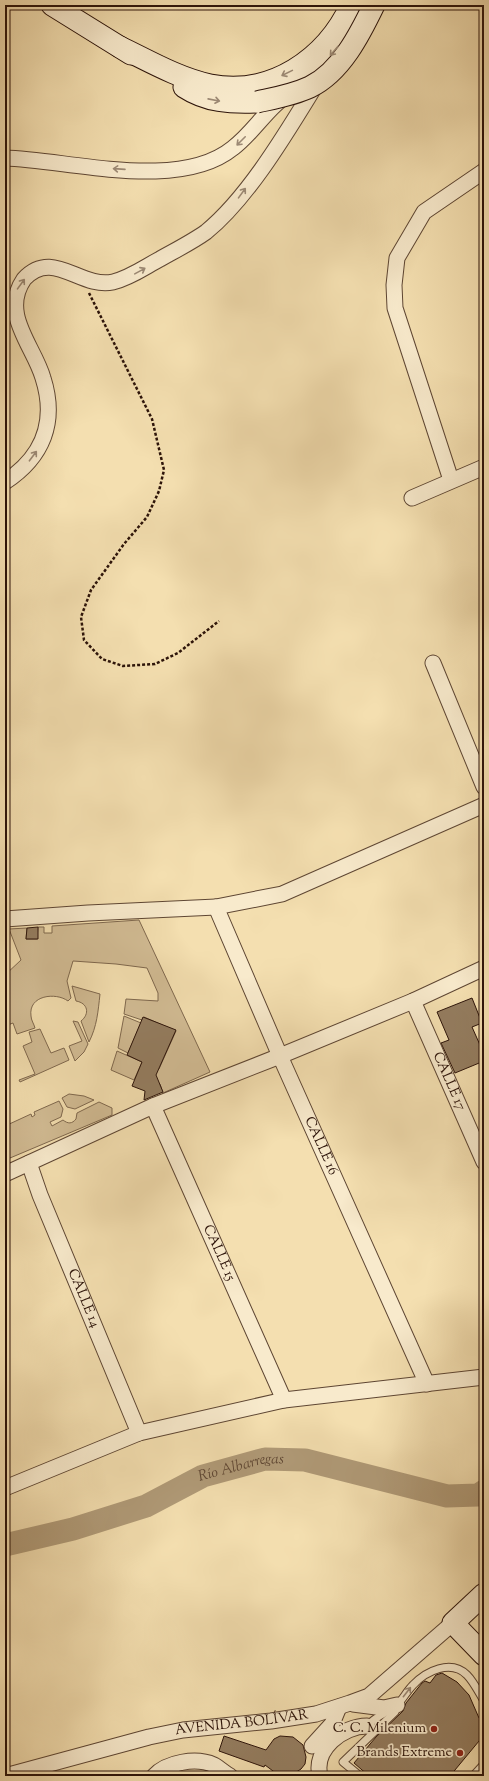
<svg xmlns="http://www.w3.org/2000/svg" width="489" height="1781" viewBox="0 0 489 1781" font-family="'Sorts Mill Goudy',serif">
<rect width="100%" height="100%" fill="#f4dfb0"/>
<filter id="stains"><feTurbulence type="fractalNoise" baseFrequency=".005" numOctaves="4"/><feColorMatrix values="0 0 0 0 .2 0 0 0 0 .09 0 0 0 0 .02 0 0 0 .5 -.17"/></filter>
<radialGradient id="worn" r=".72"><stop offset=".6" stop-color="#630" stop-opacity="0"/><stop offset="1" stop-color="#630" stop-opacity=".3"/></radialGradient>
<!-- green -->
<g fill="#d2bc94" stroke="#7f684e">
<path d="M139,920L210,1072L163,1093L160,1084L149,1088L147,1064L159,1069L176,1031L144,1017L142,1020L124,1014L126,999L158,1001V993L147,968L116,964L73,961L67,981L71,998L68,1001C56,992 28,995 31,1016C31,1020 34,1024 35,1028L17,1034L13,1023L5,1026V975L21,960L9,929L27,928L26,939H37L38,927H44V933H52V926Z"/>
<path d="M72,986L100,994C98,1012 97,1026 89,1042L81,1021C90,1014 88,1003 76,1001Z"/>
<path d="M124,1016L141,1023L128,1053L118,1048Z"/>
<path d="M73,1021L78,1022L88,1044L84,1052L75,1061L69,1046L82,1041Z"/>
<path d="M40,1029L51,1053L64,1048L69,1060L20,1082L19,1080L35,1074L23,1046L32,1042L29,1032Z"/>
<path d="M117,1051L142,1062L134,1080L111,1070Z"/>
<path d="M69,1094L84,1096L94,1100L75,1109L67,1107L62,1098Z"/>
<path d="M59,1101L63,1109L61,1117L50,1122L52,1126L63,1120C68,1124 72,1124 76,1119L77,1113L99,1102L112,1108V1115L10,1158L5,1147V1138L7,1136L5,1135V1126L31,1114L32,1117L35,1115L34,1112Z"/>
</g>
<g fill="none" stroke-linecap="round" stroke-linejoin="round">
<!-- river -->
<path stroke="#b09a77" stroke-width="23" id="s1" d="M5,1545L73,1529L146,1506L203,1476L265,1459L305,1460L447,1496L478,1495L484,1491"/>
</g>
<!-- building -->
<g fill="#947d60" stroke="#2c1309">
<path d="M38,927V939H26L27,928Z"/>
<path d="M472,998L482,1023L472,1027L484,1054V1061L455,1073L441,1043L449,1040L437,1012Z"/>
<path d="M143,1017L176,1030L156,1075L163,1092L144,1100L145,1091L132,1086L142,1062L127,1055Z"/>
<path d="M442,1673L457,1682L469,1695L479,1718L484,1723V1735L450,1776H369L354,1763L376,1737L403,1711L406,1703L422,1683L425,1681L430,1683L436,1675Z"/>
<path d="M224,1736L266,1750L274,1739L280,1736L293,1737L303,1745L306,1757L305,1764L301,1769L290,1776L277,1774L265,1765L264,1767L219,1751Z"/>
</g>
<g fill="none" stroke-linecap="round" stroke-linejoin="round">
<defs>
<g id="lane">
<path d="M367,1726C377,1715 387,1713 397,1705C403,1699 407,1691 413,1685C426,1671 451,1659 467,1675C474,1682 479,1693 484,1701"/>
<path d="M360,1776L343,1762L395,1712L397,1706"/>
<path d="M473,1776L484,1764"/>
</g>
<g id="street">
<path d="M5,158C70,160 179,192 233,148C249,136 261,118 275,105C297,85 324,66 341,42C346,35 350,26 355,19"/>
<path d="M451,480L395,308L394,285L397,258L424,212L484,171"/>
<path d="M5,482C43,457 57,422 43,378C34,346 0,314 24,279C53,248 80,289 113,282C130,278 145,267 160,259C176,250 192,242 206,232C249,197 288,130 317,83"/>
<path d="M412,498L484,467"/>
<path d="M433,663L484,787"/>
<path id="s2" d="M216,907L280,1056L427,1384"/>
<path d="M5,919L88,913L216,907L282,894L484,805"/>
<path id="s3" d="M413,1001L484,1162"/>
<path id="s4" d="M153,1106L284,1400"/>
<path id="s5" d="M29,1163L40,1195L139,1433"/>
<path d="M5,1174L153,1106L280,1056L413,1001L484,968"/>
<path d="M5,1488L139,1433L284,1400L484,1377"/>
<path d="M353,1704L384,1708L397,1705"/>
<path d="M312,1746L332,1724L339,1707"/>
<path id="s6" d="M5,1776L149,1737L183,1730L271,1721L316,1714L350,1703L369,1696L453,1623"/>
<path d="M154,1776C167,1762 196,1757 214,1765C219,1768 225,1773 230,1776"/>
<path d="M320,1776C313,1749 343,1726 367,1726"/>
</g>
<g id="secondary">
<path d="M52,5L131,54"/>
<path d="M120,47C149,61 178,78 210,85C271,97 326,59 351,5"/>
<path d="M184,87C207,102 230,103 257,102"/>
<path d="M484,1594L453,1623L484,1655"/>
</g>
</defs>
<!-- lane casing -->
<use href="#lane" stroke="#5e4633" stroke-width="9"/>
<!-- street casing -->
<use href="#street" stroke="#5e4633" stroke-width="17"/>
<!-- secondary casing -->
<use href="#secondary" stroke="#2c1309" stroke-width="23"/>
<!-- path -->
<path stroke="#2c1309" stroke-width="2.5" stroke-dasharray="3 2" stroke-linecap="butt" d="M89,293L152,419L164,470L159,491L147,517L124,544L91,590L81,617L84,640L102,659L123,666L155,664L178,653L219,621"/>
<!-- lane -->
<use href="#lane" stroke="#f8eacc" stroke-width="7"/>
<!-- street -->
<use href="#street" stroke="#f8eacc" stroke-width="15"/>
<!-- secondary -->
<use href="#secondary" stroke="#f8eacc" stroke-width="21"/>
<defs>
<path id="secondary-bridge" d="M257,102C275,98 293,95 310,87C341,72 360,34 374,5"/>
</defs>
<!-- secondary-bridge casing -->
<use href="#secondary-bridge" stroke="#2c1309" stroke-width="23" stroke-linecap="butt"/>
<!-- secondary-bridge -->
<use href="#secondary-bridge" stroke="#f8eacc" stroke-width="21"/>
</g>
<!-- one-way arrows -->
<defs><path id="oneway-shaft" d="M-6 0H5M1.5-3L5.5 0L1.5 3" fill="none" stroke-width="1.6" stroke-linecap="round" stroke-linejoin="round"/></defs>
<g stroke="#9c8974">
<use href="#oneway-shaft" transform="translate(334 51) rotate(130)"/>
<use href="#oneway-shaft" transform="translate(287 73) rotate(154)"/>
<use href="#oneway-shaft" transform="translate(214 100) rotate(11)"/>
<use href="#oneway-shaft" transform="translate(241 141) rotate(135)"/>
<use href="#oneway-shaft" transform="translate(119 169) rotate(-176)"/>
<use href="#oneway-shaft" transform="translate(242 193) rotate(-54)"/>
<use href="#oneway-shaft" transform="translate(140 271) rotate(-29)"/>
<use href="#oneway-shaft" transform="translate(21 284) rotate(-54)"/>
<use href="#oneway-shaft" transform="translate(33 456) rotate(-53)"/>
<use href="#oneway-shaft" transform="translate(407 1692) rotate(-52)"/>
</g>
<!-- markers -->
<g fill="#8f2418" stroke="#f8eacc" stroke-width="1.5">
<circle cx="434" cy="1729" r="4"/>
<circle cx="460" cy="1753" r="4"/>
</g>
<g text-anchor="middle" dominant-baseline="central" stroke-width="3.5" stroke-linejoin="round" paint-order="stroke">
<!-- street labels -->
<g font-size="14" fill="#2c1309" stroke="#f8eacc">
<text stroke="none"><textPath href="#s3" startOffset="88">CALLE 17</textPath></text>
<text stroke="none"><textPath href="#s2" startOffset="261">CALLE 16</textPath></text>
<text stroke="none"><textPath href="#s4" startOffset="161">CALLE 15</textPath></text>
<text stroke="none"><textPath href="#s5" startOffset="146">CALLE 14</textPath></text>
<text stroke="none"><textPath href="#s6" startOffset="243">AVENIDA BOLÍVAR</textPath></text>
</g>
<!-- poi labels -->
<g font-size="14" fill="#2c1309" stroke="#f8eacc" text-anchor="end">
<text x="426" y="1729">C. C. Milenium</text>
<text x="452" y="1753">Brands Extreme</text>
</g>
<!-- water labels -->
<g font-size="15" font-style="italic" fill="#614935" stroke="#f8eacc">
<text stroke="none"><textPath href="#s1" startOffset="250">Río Albarregas</textPath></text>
</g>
</g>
<!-- margin -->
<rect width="489" height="1781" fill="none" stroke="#f4dfb0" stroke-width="20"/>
<rect x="6" y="6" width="477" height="1769" fill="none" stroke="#2c1309" stroke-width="2"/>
<rect x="10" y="10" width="469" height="1761" fill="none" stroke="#2c1309"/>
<rect width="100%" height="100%" filter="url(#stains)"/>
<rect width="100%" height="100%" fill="url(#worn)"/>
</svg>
